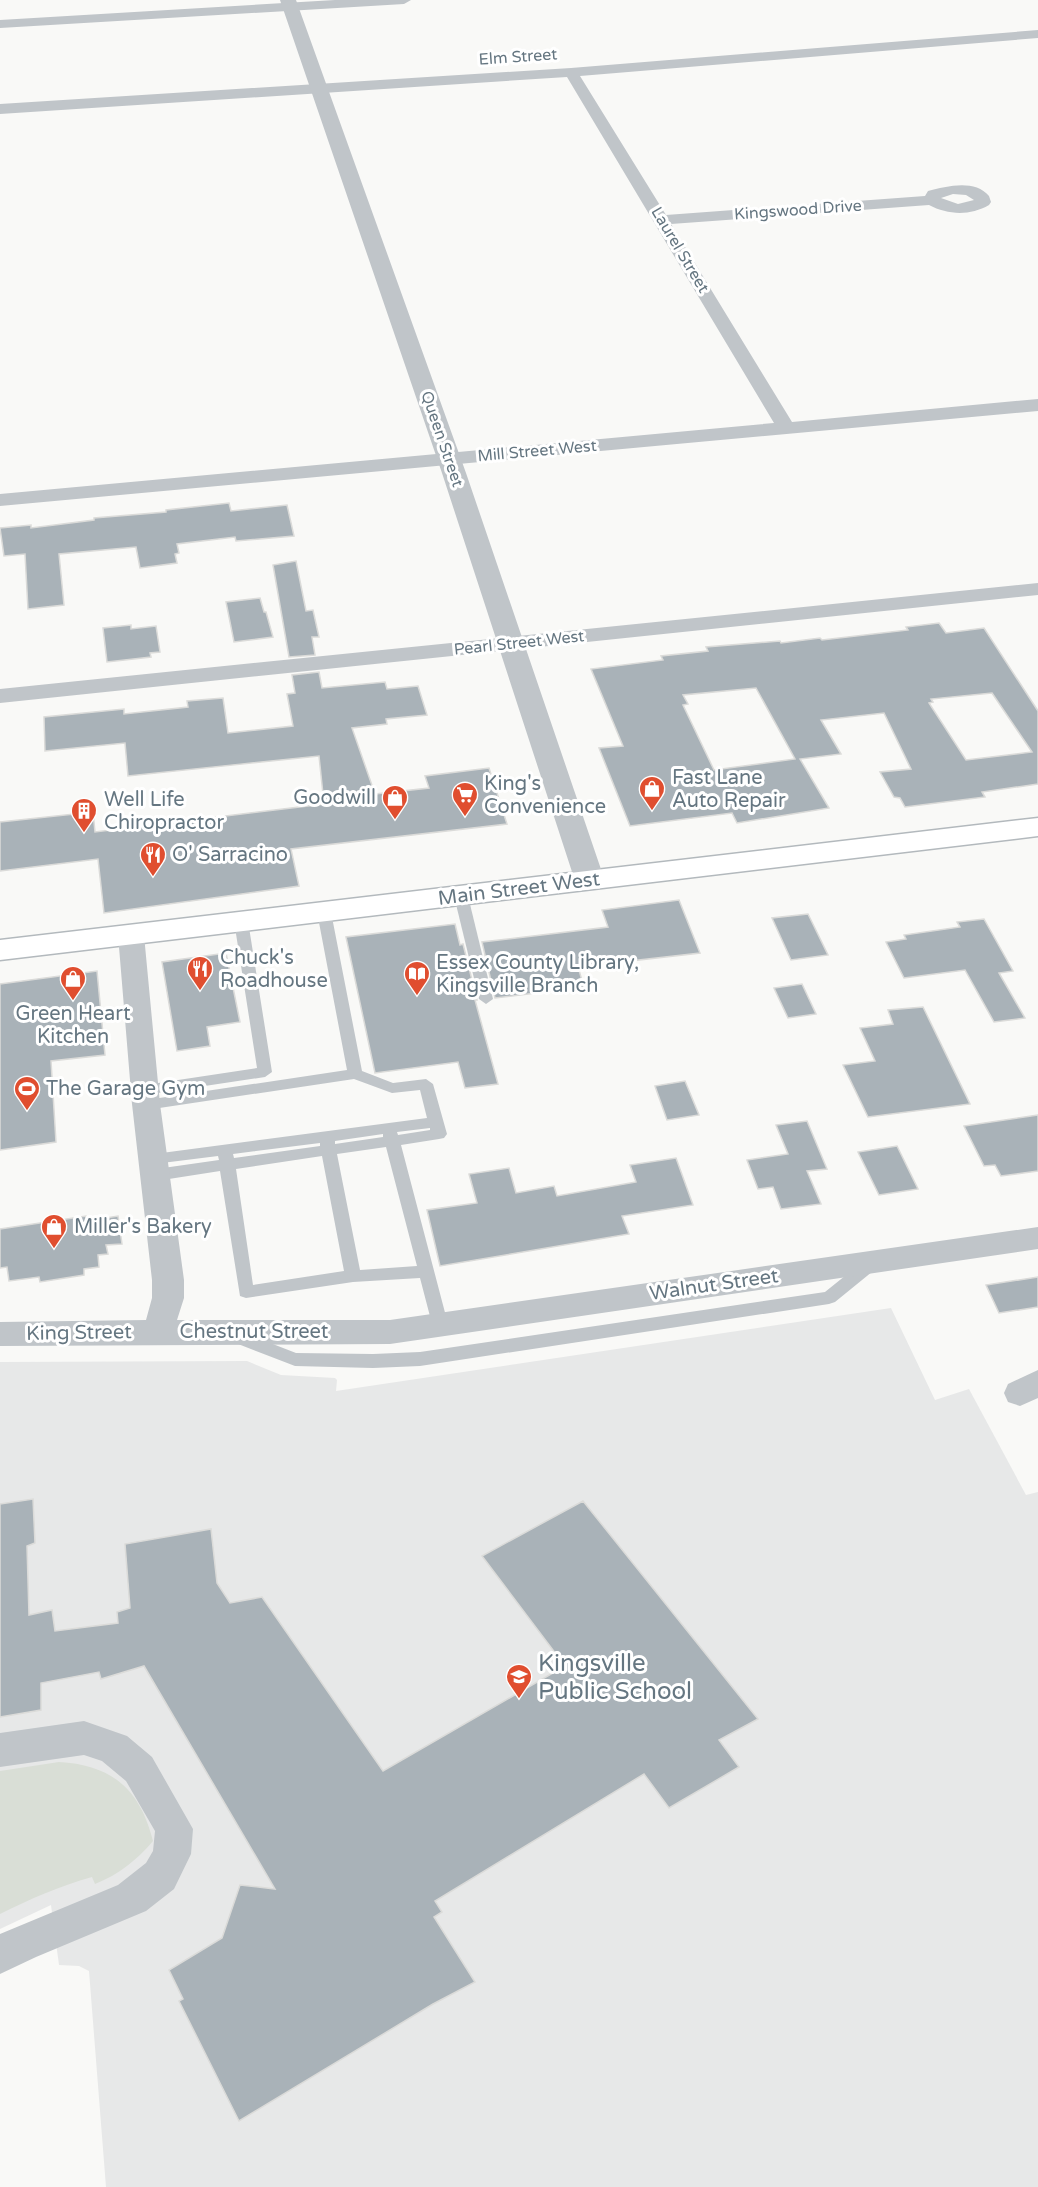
<svg xmlns="http://www.w3.org/2000/svg" width="1038" height="2187" viewBox="0 0 1038 2187" font-family="'Varela Round',sans-serif">
<rect width="100%" height="100%" fill="#f9f9f7"/>
<!-- built -->
<path fill="#e7e8e8" d="M891,1308L935,1400L969,1389L1026,1495L1038,1492V2187H106L89,1971L79,1966L59,1965L51,1905L0,1929V1362L247,1361L281,1375L335,1378L337,1380L336,1391Z"/>
<!-- green -->
<path fill="#d9ded6" d="M59,1762C112,1765 140,1789 153,1841C137,1860 118,1875 95,1884L92,1877C60,1886 30,1899 0,1914V1771Z"/>
<!-- building -->
<g fill="#a9b2b8" stroke="#dbdbd9" stroke-width="1.5" fill-rule="evenodd">
<path d="M229,503L231,511L287,505L294,536L236,541L235,537L177,544L179,553L175,554L177,563L140,568L136,547L59,554L64,605L28,609L25,554L4,556L0,528L31,525V528L94,520V518L166,512V510Z"/>
<path d="M296,561L306,611L313,610L319,637H312L315,655L289,657L273,565Z"/>
<path d="M260,598L264,612H266L273,637L234,642L226,602Z"/>
<path d="M939,623L946,633L984,628L1038,711V784L982,792L985,797L905,807L900,798L894,797L880,772L911,769L884,713L821,720L841,754L800,759L829,808L737,823L732,813L630,826L599,748L623,746L591,669L663,660L661,656L708,651L706,647L780,641L781,643L820,638L822,640L908,630L906,627ZM756,688L795,759L714,770L683,705L688,704L683,695ZM992,693L1032,752L966,760L929,703L933,702L931,699Z"/>
<path d="M131,625V629L156,626L160,652L150,653L151,657L107,662L103,628Z"/>
<path d="M319,672L322,688L385,682L387,689L418,686L427,715L386,719L387,724L352,728L375,794L429,788L425,776L489,768L507,824L291,849L299,886L104,913L98,859L0,871V822L93,812L95,832L324,804L319,756L128,776L125,743L45,751L44,717L124,709V714L188,707L187,701L223,698L228,733L293,726L287,694L295,693L292,675Z"/>
<path d="M679,900L700,953L578,967L584,987L495,998L482,942L608,927L602,910Z"/>
<path d="M808,914L828,955L791,960L772,918Z"/>
<path d="M984,919L1013,971L999,973L1025,1018L994,1022L965,970L904,978L886,942L906,939L904,935L960,927L957,922Z"/>
<path d="M455,924L460,945L463,944L477,1000H475L498,1084L465,1088L458,1062L375,1073L346,937Z"/>
<path d="M226,953L240,1022L207,1027L210,1046L177,1051L162,962Z"/>
<path d="M97,971L105,1055L51,1061L56,1142L0,1150V984Z"/>
<path d="M802,984L816,1014L788,1018L774,988Z"/>
<path d="M923,1007L970,1104L868,1117L843,1065L875,1061L860,1028L893,1024L888,1010Z"/>
<path d="M685,1081L699,1115L667,1120L655,1086Z"/>
<path d="M1038,1115V1171L1001,1176L995,1165L984,1166L964,1126Z"/>
<path d="M807,1121L827,1169L807,1171L821,1204L781,1209L773,1187L758,1189L747,1160L788,1154L776,1125Z"/>
<path d="M897,1146L918,1189L879,1195L858,1152Z"/>
<path d="M676,1158L693,1205L622,1216L629,1234L440,1266L427,1210L477,1203L469,1174L509,1168L516,1193L554,1186L557,1196L636,1182L630,1165Z"/>
<path d="M86,1216L87,1221L118,1216L122,1244L106,1245L108,1254L98,1255L99,1267L84,1269V1275L40,1282L39,1277L9,1281L7,1267L0,1268V1229Z"/>
<path d="M1038,1277V1307L999,1313L986,1285Z"/>
<path d="M33,1499L35,1543L27,1546L29,1615L52,1610L55,1631L118,1623L117,1612L130,1608L125,1544L211,1529L217,1583L230,1603L262,1597L383,1771L565,1666L482,1556L583,1501L758,1719L719,1740L739,1767L669,1808L644,1774L435,1901L442,1912L434,1917L475,1982L433,2004L239,2121L179,2001L183,1999L169,1970L222,1938L240,1885L275,1889L144,1666L101,1679L99,1672L41,1683V1710L0,1717V1504Z"/>
</g>
<g fill="none" stroke-linecap="round" stroke-linejoin="round">
<defs>
<path id="secondary" d="M1038,818V836L0,960V940Z"/>
</defs>
<!-- secondary casing -->
<use href="#secondary" stroke="#b3b9bd" stroke-width="3"/>
<!-- service -->
<g fill="#c0c5c9" fill-rule="evenodd">
<path d="M461,892L468,896L493,999L486,1004L479,999L454,896Z"/>
<path d="M324,908L331,912L362,1071L393,1083L426,1079L433,1084L447,1134L444,1138L439,1139L401,1145L448,1324L446,1328L440,1330L434,1328L432,1324L420,1278L353,1282L246,1298L240,1296L220,1171L156,1181L150,1179L148,1175L150,1171L156,1169L219,1160L218,1156L154,1164L149,1163L146,1159L149,1155L154,1154L427,1118L420,1090L392,1093L354,1079L146,1110L138,1105L146,1100L347,1070L317,912ZM430,1128V1130L398,1135L397,1132ZM383,1134V1137L335,1144V1141ZM320,1143V1146L234,1158L233,1154ZM386,1147L417,1266L360,1270L337,1154ZM322,1156L344,1271L253,1285L236,1169Z"/>
<path d="M241,917L248,921L272,1072L265,1077L145,1095L140,1094L138,1090L140,1086L145,1085L257,1068L234,921Z"/>
<path d="M872,1257L878,1259L880,1263L878,1267L835,1302L829,1304L420,1366L373,1368L295,1366L233,1342L231,1337L233,1332L239,1331L296,1353L373,1354L420,1352L825,1292L866,1259Z"/>
</g>
<!-- minor -->
<g fill="#c0c5c9" fill-rule="evenodd">
<path d="M335,0H411L404,4L0,28V20Z"/>
<path d="M1038,30V38L580,76L666,215L925,196L928,191C947,186 975,179 989,196L991,202L989,205C970,216 948,215 929,205L671,224L792,422L1038,399V411L0,506V494L774,423L567,77L0,114V104L571,68ZM953,194L966,195L974,200L958,204L941,198Z"/>
<path d="M1038,583V595L0,703V689Z"/>
<path d="M131,927L140,929L144,935L160,1104L184,1280V1298L177,1320H390L1038,1227V1249L390,1344L0,1346V1322L146,1320L152,1298V1280L132,1104L118,935L122,929Z"/>
<path d="M1038,1370V1398L1020,1406L1008,1402L1004,1393L1008,1384Z"/>
<path d="M84,1721L127,1736L152,1757L193,1829L191,1854L174,1889L146,1911L36,1957L0,1974V1934L118,1885L146,1863L153,1851L155,1831L126,1781L102,1761L84,1755L0,1767V1733Z"/>
</g>
<!-- tertiary -->
<path fill="#c0c5c9" fill-rule="evenodd" d="M280,0H296L466,473L605,881L600,887L590,890L580,887L575,881L442,473Z"/>
<!-- secondary -->
<use href="#secondary" fill="#fff" fill-rule="evenodd"/>
</g>
<!-- icons -->
<defs>
<symbol id="shop-pin" viewBox="-11 -11 22 30"><path d="M0 17L-7.5 6A9.5 9.5 0 1 1 7.5 6Z" fill="#e04e2f" stroke="#fff"/><path d="M-5-2.5h2.3a2.7 3.5 0 0 1 5.4 0H5L5.5 6h-11ZM-1.5-2.5h3a1.5 2.3 0 0 0-3 0Z" fill="#fff"/></symbol>
<symbol id="supermarket-pin" viewBox="-11 -11 22 30"><path d="M0 17L-7.5 6A9.5 9.5 0 1 1 7.5 6Z" fill="#e04e2f" stroke="#fff"/><path d="M-6-5.5h2.5l.6 2H6L4.5 2H-2.5L-4.4-4H-6ZM-1.5 3.2a1.3 1.3 0 1 0 .1 0ZM3 3.2a1.3 1.3 0 1 0 .1 0Z" fill="#fff"/></symbol>
<symbol id="building-pin" viewBox="-11 -11 22 30"><path d="M0 17L-7.5 6A9.5 9.5 0 1 1 7.5 6Z" fill="#e04e2f" stroke="#fff"/><path d="M-4-6H4V6H1V3H-1V6H-4ZM-2.5-4.3h1.7v1.8h-1.7ZM.8-4.3h1.7v1.8H.8ZM-2.5-1h1.7V.8h-1.7ZM.8-1h1.7V.8H.8Z" fill="#fff"/></symbol>
<symbol id="restaurant-pin" viewBox="-11 -11 22 30"><path d="M0 17L-7.5 6A9.5 9.5 0 1 1 7.5 6Z" fill="#e04e2f" stroke="#fff"/><path d="M-5-6h1v4h1v-4h1v4h1v-4h1v5L-1.5 .5V6h-2V.5L-5-1ZM5-6V6H3V1.5H1.5Q1.5-4 5-6Z" fill="#fff"/></symbol>
<symbol id="library-pin" viewBox="-11 -11 22 30"><path d="M0 17L-7.5 6A9.5 9.5 0 1 1 7.5 6Z" fill="#e04e2f" stroke="#fff"/><path d="M-6-4Q-3-5.5-.7-3.5V5Q-3 3-6 4ZM6-4Q3-5.5 .7-3.5V5Q3 3 6 4Z" fill="#fff"/></symbol>
<symbol id="stadium-pin" viewBox="-11 -11 22 30"><path d="M0 17L-7.5 6A9.5 9.5 0 1 1 7.5 6Z" fill="#e04e2f" stroke="#fff"/><path d="M0-5a6.5 5 0 1 0 0 10a6.5 5 0 1 0 0-10ZM-3.5-1.8h7v3.6h-7Z" fill="#fff"/></symbol>
<symbol id="school-pin" viewBox="-11 -11 22 30"><path d="M0 17L-7.5 6A9.5 9.5 0 1 1 7.5 6Z" fill="#e04e2f" stroke="#fff"/><path d="M0-5L7-2L0 1L-7-2ZM-4 1L0 2.5L4 1V4Q0 6-4 4Z" fill="#fff"/></symbol>
</defs>
<g fill-rule="evenodd">
<use href="#shop-pin" x="637" y="774" width="30" height="40"/>
<use href="#supermarket-pin" x="450" y="780" width="30" height="40"/>
<use href="#shop-pin" x="380" y="783" width="30" height="40"/>
<use href="#building-pin" x="69" y="796" width="30" height="40"/>
<use href="#restaurant-pin" x="138" y="840" width="30" height="40"/>
<use href="#restaurant-pin" x="185" y="954" width="30" height="40"/>
<use href="#library-pin" x="402" y="959" width="30" height="40"/>
<use href="#shop-pin" x="58" y="964" width="30" height="40"/>
<use href="#stadium-pin" x="12" y="1074" width="30" height="40"/>
<use href="#shop-pin" x="39" y="1212" width="30" height="40"/>
<use href="#school-pin" x="504" y="1662" width="30" height="40"/>
</g>
<g text-anchor="middle" dominant-baseline="central" stroke-width="6" stroke-linejoin="round" paint-order="stroke">
<!-- far-street labels -->
<g font-size="16" fill="#657681" stroke="#fff">
<text transform="translate(518 57) rotate(-4)">Elm Street</text>
<text transform="translate(798 210) rotate(-4)">Kingswood Drive</text>
<text transform="translate(680 250) rotate(59)">Laurel Street</text>
<text transform="translate(442 439) rotate(71)">Queen Street</text>
<text transform="translate(537 451) rotate(-5)">Mill Street West</text>
<text transform="translate(519 643) rotate(-6)">Pearl Street West</text>
</g>
<!-- poi labels -->
<g font-size="20" fill="#657681" stroke="#fff" text-anchor="start">
<text x="672" y="778">Fast Lane<tspan x="672" dy="23">Auto Repair</tspan></text>
<text x="484" y="784">King's<tspan x="484" dy="23">Convenience</tspan></text>
<text x="376" y="798" text-anchor="end">Goodwill</text>
<text x="104" y="800">Well Life<tspan x="104" dy="23">Chiropractor</tspan></text>
<text x="172" y="855">O' Sarracino</text>
<text x="220" y="958">Chuck's<tspan x="220" dy="23">Roadhouse</tspan></text>
<text x="436" y="963">Essex County Library,<tspan x="436" dy="23">Kingsville Branch</tspan></text>
<text x="73" y="1014" text-anchor="middle">Green Heart<tspan x="73" dy="23">Kitchen</tspan></text>
<text x="46" y="1089">The Garage Gym</text>
<text x="74" y="1227">Miller's Bakery</text>
</g>
<!-- street labels -->
<g font-size="20" fill="#657681" stroke="#fff">
<text transform="translate(519 889) rotate(-7)">Main Street West</text>
<text transform="translate(714 1285) rotate(-8)">Walnut Street</text>
<text x="254" y="1332">Chestnut Street</text>
<text transform="translate(79 1333) rotate(-1)">King Street</text>
</g>
<!-- near-poi labels -->
<g font-size="24" fill="#657681" stroke="#fff" text-anchor="start">
<text x="538" y="1663">Kingsville<tspan x="538" dy="28">Public School</tspan></text>
</g>
</g>
</svg>
